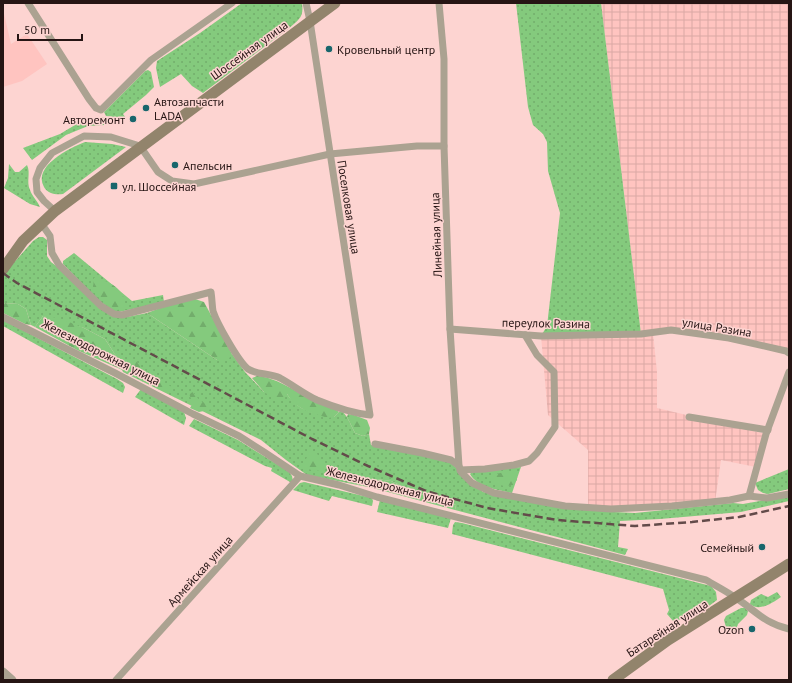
<svg xmlns="http://www.w3.org/2000/svg" width="792" height="683" viewBox="0 0 792 683" font-family="'PT Sans',sans-serif">
<defs>
<pattern id="industrial-grid" width="8" height="8" patternUnits="userSpaceOnUse"><rect width="8" height="8" fill="#ffc4c0"/><path d="M0 4h8M4 0v8" fill="none" stroke="#daa8a4"/></pattern>
<pattern id="grass-dots" width="8" height="8" patternUnits="userSpaceOnUse"><rect width="8" height="8" fill="#84ca7d"/><path d="M2 2h.1M6 6h.1" fill="none" stroke="#72ad6b" stroke-width="1.8" stroke-linecap="round"/></pattern>
<pattern id="forest-firs" width="22" height="20" patternUnits="userSpaceOnUse"><rect width="22" height="20" fill="#84ca7d"/><path d="M5 1l3.5 6h-7zM16 11l3.5 6h-7z" fill="#72ad6b"/></pattern>
</defs>
<rect width="100%" height="100%" fill="#fdd4d1"/>
<!-- built -->
<path fill="#ffc4c0" d="M3,9L11,44L27,34L47,64L22,81L3,87Z"/>
<!-- industrial -->
<path fill="url(#industrial-grid)" d="M601,3H789V353L671,330L653,333L657,372V408L766,434L756,467L721,460L715,502L588,507V450L548,415L541,336L641,334Z"/>
<!-- grass -->
<g fill="url(#grass-dots)">
<path d="M242,3H302C304,18 299,19 288,29L203,93L192,86L181,74L160,87L156,68L157,61L200,33Z"/>
<path d="M516,3H601L641,334L541,336L547,326L560,213L548,171L547,142L543,134L533,125L528,107Z"/>
<path d="M148,70L151,72L154,87L146,95L123,114L126,118L106,116L104,112L145,71Z"/>
<path d="M103,117L105,122L104,125L88,126L66,135L32,160L23,148L60,134L80,122L91,121Z"/>
<path d="M85,142L112,144L126,147L63,194C56,195 48,194 44,187C32,166 70,148 85,142Z"/>
<path d="M9,164L15,172H19L27,165C31,173 26,181 30,190C32,196 37,200 40,207L30,204L4,188L8,178Z"/>
<path d="M39,237H43L47,240V256L51,262L63,271L96,304L127,317L147,313L217,360L232,354L245,372L264,392L287,394C299,412 314,413 334,417L339,412L342,411L347,417L355,433L363,436L369,434L371,445L430,456L451,463L483,492L614,512L635,513L733,503L743,504L789,496V501L741,512L660,519L620,521L618,547L628,549L625,555L455,510L456,505L418,493L391,481L376,479L373,488L307,475L286,460L261,440L123,372L118,359L105,339L84,328L43,316L35,327L31,325L26,309L18,304L5,303L3,306V275L33,241Z"/>
<path d="M74,253L132,301L163,295L164,302L119,312L112,311L96,298L63,264V261Z"/>
<path d="M3,320L117,379L123,383L125,387L123,393L3,326Z"/>
<path d="M141,389L184,412L186,418L184,425L135,397Z"/>
<path d="M194,419L238,440L288,471L292,476L293,481L290,482L271,471L272,468L265,466L189,426Z"/>
<path d="M521,467L512,493C498,490 477,487 470,474L472,472Z"/>
<path d="M789,469V489L768,494L763,493L758,490L755,483Z"/>
<path d="M304,482L372,498L373,501L372,506L332,496L329,501L293,490L300,483Z"/>
<path d="M380,500L451,518L448,528L377,512Z"/>
<path d="M455,522L462,523L711,586L716,592L717,600L709,606L674,622L667,614L669,610L663,589L452,534L453,525Z"/>
<path d="M777,592L781,597C772,603 760,612 750,604L751,600L761,594L768,597Z"/>
<path d="M741,608H745L748,611L747,615L738,624L735,632L728,635L724,620L726,616Z"/>
</g>
<!-- forest -->
<g fill="url(#forest-firs)">
<path d="M98,276L101,280C113,282 129,295 124,309L117,310L98,297L93,288L94,278Z"/>
<path d="M195,299L204,302L232,354L228,360H217L147,313L168,305Z"/>
<path d="M5,303L18,304L26,309L31,325L25,324L3,313V306Z"/>
<path d="M43,316L59,318L84,328L105,339L118,359L123,370L122,364L124,359L136,361L142,369L152,373L150,377L140,372L136,376L77,350L35,327Z"/>
<path d="M257,376C279,378 297,393 316,402C324,406 333,407 339,412L334,417L328,418L306,411L293,403L287,394L285,397L277,400L264,392L252,378Z"/>
<path d="M162,382L172,387L168,391H163L157,386V383Z"/>
<path d="M193,392L199,400L211,406L213,409L199,412L190,408L193,403L189,394Z"/>
<path d="M348,414L354,415L367,420L370,428L369,434L363,436L355,433L347,417Z"/>
<path d="M310,451H314L318,455L319,459L323,461L325,466L322,471C314,470 308,471 303,465Z"/>
<path d="M509,471L516,473L517,480L513,485L504,486L491,482L492,475Z"/>
<path d="M376,479L391,481L418,493L456,505L455,510L373,488Z"/>
</g>
<g fill="none" stroke-linecap="round" stroke-linejoin="round">
<!-- minor -->
<g stroke="#aba291" stroke-width="7">
<path d="M28,3L89,99L96,108L101,110L151,60L232,3"/>
<path d="M439,3L444,59V146L450,329L459,466"/>
<path d="M55,211L44,201L37,192L36,179L40,168L52,153L84,136L111,137L140,146L158,172L172,181L194,184L330,154L417,146H444"/>
<path d="M41,223L50,236L52,253L59,265L101,306L114,314L122,315L211,292C212,298 212,305 213,311C217,323 238,361 248,369C257,375 270,373 280,378C293,385 304,394 317,400C334,407 352,413 370,415L310,21L306,3"/>
<path d="M3,317L115,373L193,414L239,436L264,452L300,476L339,485L377,497L706,580C716,586 726,591 736,598C756,611 764,623 789,629"/>
<path d="M450,329L541,336L641,334L671,330L729,338L786,351L789,353"/>
<path d="M689,417L768,430"/>
<path d="M375,444L422,453L451,460L459,466L461,472L472,483L494,493L565,506L611,509L672,506L730,500L749,496L767,498L789,494"/>
<path d="M460,470L485,469L514,465L529,461L537,453L555,427L554,372L537,355L525,335"/>
<path d="M749,496L766,434L789,372"/>
<path d="M116,680L300,476"/>
</g>
<!-- tertiary -->
<path stroke="#aba291" stroke-width="9" d="M3,672L12,680"/>
<!-- secondary -->
<g stroke="#92846c" stroke-width="11">
<path d="M3,269L23,241L55,211L335,3"/>
<path d="M613,680L668,640L789,564"/>
</g>
<!-- rail -->
<path stroke="#634b4a" stroke-width="2.5" stroke-dasharray="8 4" stroke-linecap="butt" d="M3,273L17,283L312,439L368,466L426,491L487,508L557,520L635,526L692,522L739,517L789,506"/>
</g>
<!-- markers -->
<g fill="#18666c" stroke="#fdd4d1" stroke-width="1.5">
<circle cx="329" cy="49" r="4"/>
<circle cx="146" cy="108" r="4"/>
<circle cx="133" cy="119" r="4"/>
<circle cx="175" cy="165" r="4"/>
<rect x="110" y="182" width="8" height="8" rx="2"/>
<circle cx="762" cy="547" r="4"/>
<circle cx="752" cy="629" r="4"/>
</g>
<g text-anchor="middle" dominant-baseline="central" stroke-width="3" stroke-linejoin="round" paint-order="stroke">
<!-- poi labels -->
<g font-size="12" fill="#261514" stroke="#fdd4d1" text-anchor="start">
<text x="337" y="49">Кровельный центр</text>
<text x="154" y="101">Автозапчасти<tspan x="154" dy="14">LADA</tspan></text>
<text x="125" y="119" text-anchor="end">Авторемонт</text>
<text x="183" y="165">Апельсин</text>
<text x="122" y="186">ул. Шоссейная</text>
<text x="754" y="547" text-anchor="end">Семейный</text>
<text x="744" y="629" text-anchor="end">Ozon</text>
</g>
<!-- street labels -->
<g font-size="12" fill="#261514" stroke="#fdd4d1">
<text transform="translate(249 50) rotate(-36)">Шоссейная улица</text>
<text transform="translate(349 207) rotate(81)">Поселковая улица</text>
<text transform="translate(436 235) rotate(-92)">Линейная улица</text>
<text transform="translate(546 323) rotate(1)">переулок Разина</text>
<text transform="translate(717 327) rotate(9)">улица Разина</text>
<text transform="translate(101 352) rotate(27)">Железнодорожная улица</text>
<text transform="translate(390 486) rotate(14)">Железнодорожная улица</text>
<text transform="translate(200 571) rotate(-48)">Армейская улица</text>
<text transform="translate(667 628) rotate(-33)">Батарейная улица</text>
</g>
</g>
<!-- border -->
<rect width="792" height="683" fill="none" stroke="#261514" stroke-width="8"/>
<!-- scale -->
<path d="M18 34v6h64v-6" fill="none" stroke="#261514" stroke-width="2"/>
<text x="24" y="34" font-size="12" fill="#261514" stroke="#fdd4d1" stroke-width="3" paint-order="stroke">50 m</text>
</svg>
